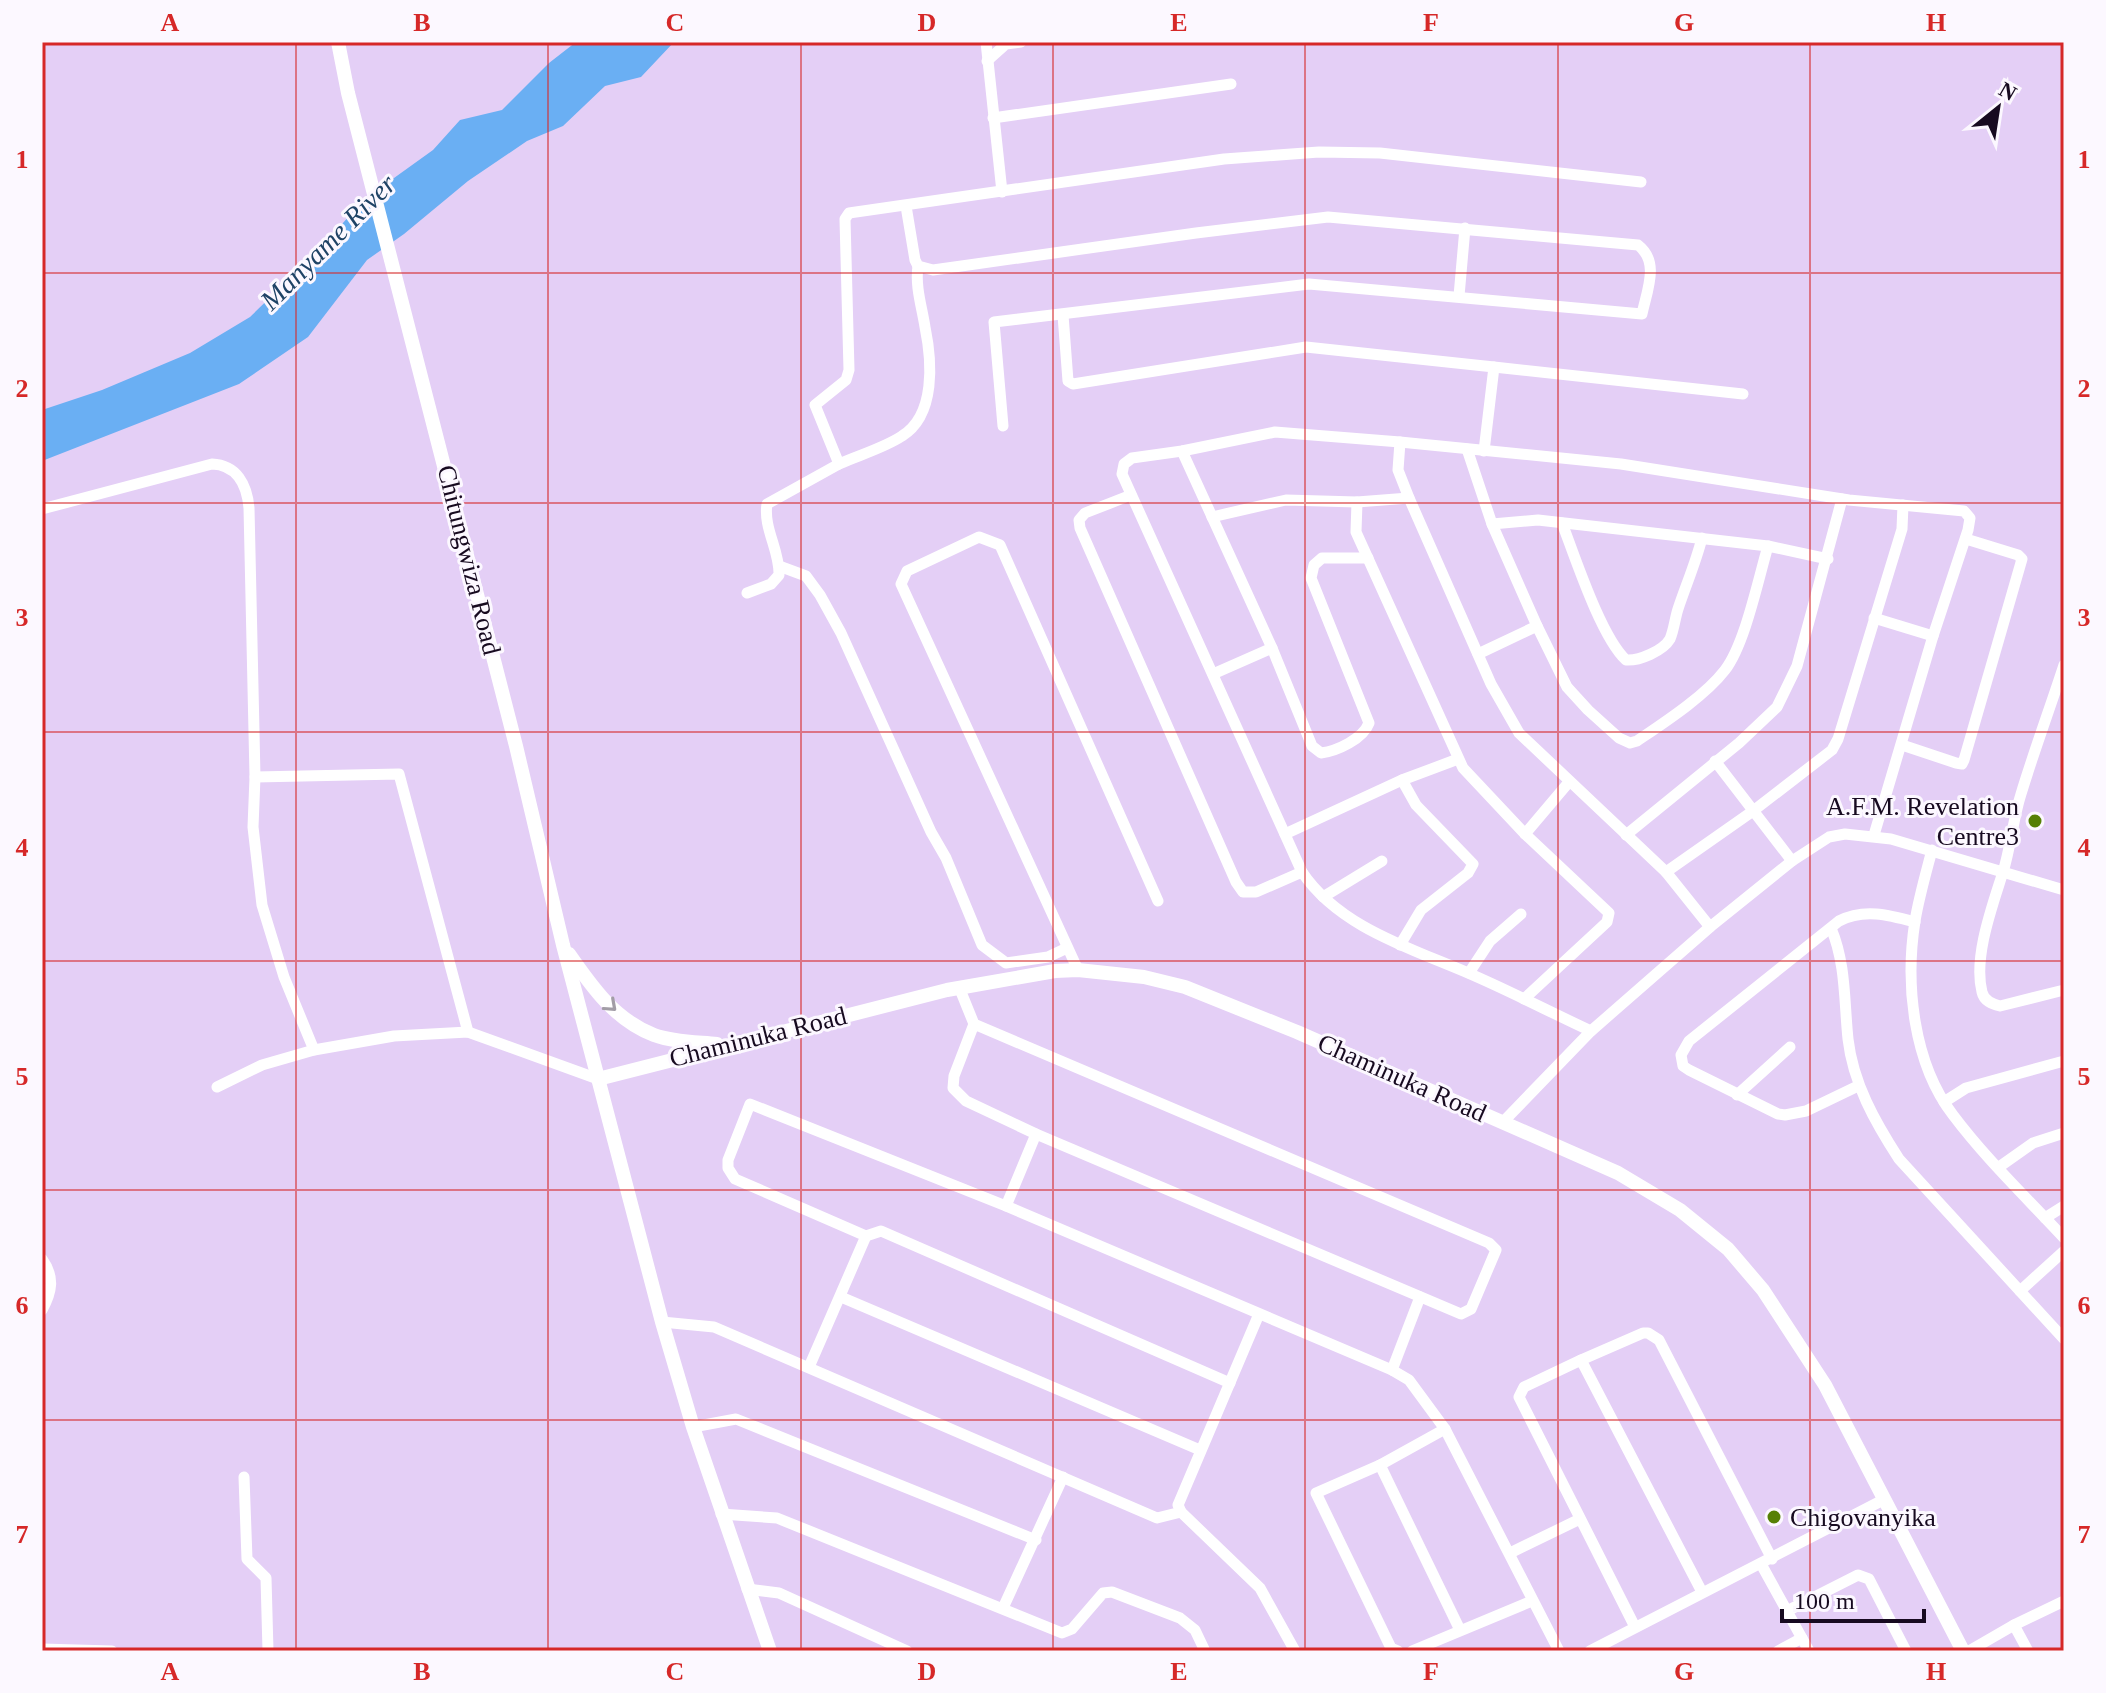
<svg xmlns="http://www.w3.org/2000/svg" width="2106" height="1693" viewBox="0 0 2106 1693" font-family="Georgia,serif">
<rect width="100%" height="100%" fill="#e4cff6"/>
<!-- water -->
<path fill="#6aaff3" d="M576,42H674L641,77L605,86L563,126L527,141L468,181L404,234L367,260L308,337L239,384L42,461V410L102,390L190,353L250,317L323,246L362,201L433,150L460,120L502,110L549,63Z"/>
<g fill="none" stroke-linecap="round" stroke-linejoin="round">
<!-- minor -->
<g stroke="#fff" stroke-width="11">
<path d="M986,42L1002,192"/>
<path d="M987,61L1006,44L1021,42"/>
<path d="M993,118L1231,84"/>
<path d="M906,206L915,260L918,266L933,270L1196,233L1328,217L1638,245C1660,262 1647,290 1642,314L1309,284L994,322L1003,426"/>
<path d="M1459,296L1465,228"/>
<path d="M1063,315L1068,381L1073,384L1306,347L1494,367L1484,451"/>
<path d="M1494,367L1743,394"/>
<path d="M1400,442L1398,470L1409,498L1491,684L1519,733L1666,872L1710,927"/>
<path d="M1467,449L1492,524L1537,626"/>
<path d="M1182,451L1272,648L1312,746L1321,753C1337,751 1363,739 1369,723L1311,578L1314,565L1322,558H1368"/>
<path d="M839,464C859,455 884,448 902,436C936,415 932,361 925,327C922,307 915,287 918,266"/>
<path d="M1131,495L1085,513L1079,520L1080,528L1236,882L1243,892H1256L1302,872"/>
<path d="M1357,502L1356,532L1463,768L1525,834L1609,913L1607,922L1524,999"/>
<path d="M42,509L212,464C237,465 247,485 249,508L255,777L253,827L262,905L284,977L314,1050"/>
<path d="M1212,517L1286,500L1357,502L1409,498"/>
<path d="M1562,523C1575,557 1601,637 1626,660C1639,661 1663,651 1670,639C1674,630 1675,618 1678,609C1686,585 1696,562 1702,538"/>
<path d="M1492,524L1538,520L1768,546L1828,559"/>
<path d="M779,566L806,576L820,595L841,633L931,832L946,858L982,945L1006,963L1048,957L1067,948"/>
<path d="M747,593L771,584L779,575C780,551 763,528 767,504L839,464L815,405L846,380L849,370L845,219L849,213L1224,159L1319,152L1380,153L1641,182"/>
<path d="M1874,618L1933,636"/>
<path d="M1478,654L1537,626L1567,687L1588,710L1619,738L1630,743L1637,741C1665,722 1705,696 1725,670C1745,644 1758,580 1768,546"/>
<path d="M2064,665C2050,708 2034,751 2021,794C2013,819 2011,846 2003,872C1993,904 1973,957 1982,992C1984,1001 1992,1004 2000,1006L2064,990"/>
<path d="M1213,674L1272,648"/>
<path d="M1902,745L1956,763L1962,764L1964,760L2022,559L2018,555L1966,539"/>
<path d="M1715,761L1792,861"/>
<path d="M255,777L399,774L468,1032"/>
<path d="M1285,834L1402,780L1458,759"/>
<path d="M1525,834L1569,782"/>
<path d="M1626,835L1739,743L1777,707L1797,666L1842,499"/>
<path d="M1932,850C1926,873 1919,897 1915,921C1905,984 1913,1063 1953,1115C1986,1159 2027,1198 2064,1238"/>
<path d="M1666,872L1753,811L1832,750L1838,739L1902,529L1903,505"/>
<path d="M1323,897L1382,861"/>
<path d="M1831,928C1846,964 1844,1000 1848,1039C1853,1083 1875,1122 1899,1159L2064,1339"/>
<path d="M1400,945L1421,910L1468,873L1473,864L1416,805L1402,780"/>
<path d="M1078,970L901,584L907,571L979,537L1000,545L1158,901"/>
<path d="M1469,973L1490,941L1521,914"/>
<path d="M959,987L974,1024L954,1076L953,1088L966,1101L1036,1134L1461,1314L1471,1309L1496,1250L1489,1243L974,1024"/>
<path d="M1591,1031C1550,1012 1510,991 1468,973C1410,948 1339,927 1302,872L1122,474L1124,464L1132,458L1182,451L1275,432L1400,442L1621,464L1849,500L1964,511L1970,518L1968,530L1933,636L1874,835"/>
<path d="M1858,1086L1806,1111L1785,1115L1778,1114L1689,1070L1683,1066L1681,1055L1689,1041L1839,921C1864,908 1889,915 1915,922"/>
<path d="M217,1087L262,1065L314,1050L394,1036L468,1032L598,1079"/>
<path d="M1737,1095L1790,1047"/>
<path d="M1944,1102L1966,1088L2064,1061"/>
<path d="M1503,1122L1591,1031L1710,927L1792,861L1829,837L1845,834L1891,839L2064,890"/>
<path d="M1999,1167L2033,1143L2064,1133"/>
<path d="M1006,1206L1036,1134"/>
<path d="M2045,1218L2064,1206"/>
<path d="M866,1236L735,1179L728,1168V1160L750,1104L1006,1206L1392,1370L1409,1380L1445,1429L1559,1651"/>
<path d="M42,1259C55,1277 52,1292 42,1310"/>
<path d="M2020,1291L2064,1251"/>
<path d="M841,1297L1200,1450"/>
<path d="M662,1322L714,1327L1157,1518L1181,1512L1178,1505L1259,1314"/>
<path d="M1581,1360L1643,1333H1648L1659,1340L1772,1559"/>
<path d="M809,1367L866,1236L881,1231L1230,1383"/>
<path d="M1392,1370L1420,1297"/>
<path d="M693,1427L736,1419L1036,1540"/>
<path d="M1380,1465L1460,1630"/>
<path d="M244,1477L247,1559L266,1578L268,1651"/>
<path d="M1181,1512L1260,1588L1295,1651"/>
<path d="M721,1514L777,1518L1062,1633L1072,1629L1103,1593L1112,1592L1180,1618L1195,1630L1205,1651"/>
<path d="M1510,1553L1580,1519"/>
<path d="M1761,1564L1809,1651"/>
<path d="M747,1589L779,1593L907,1651"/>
<path d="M1003,1608L1063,1477"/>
<path d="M1787,1611L1858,1575L1869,1579L1906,1651"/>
<path d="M2014,1625L2028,1651"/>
<path d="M1635,1627L1519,1397L1524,1387L1581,1360L1702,1592"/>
<path d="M42,1649L112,1651"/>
<path d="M1398,1651L1391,1648L1316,1493L1380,1465L1445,1429"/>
<path d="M1412,1651L1532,1601"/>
<path d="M1590,1651L1885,1499"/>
<path d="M1778,1651L1802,1638"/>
<path d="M1969,1651L2014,1625L2064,1601"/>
</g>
<!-- major -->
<g stroke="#fff" stroke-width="14">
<path d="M338,42L348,93L516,746L563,945L662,1322L693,1427L770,1651"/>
<path d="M569,954C592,987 615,1020 654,1035C673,1042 697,1042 717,1044"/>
<path d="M598,1079L947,990L1055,971L1078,970L1144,977L1185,987L1297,1032L1618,1173L1680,1210L1728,1249L1763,1290L1825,1385L1963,1651"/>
</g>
</g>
<!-- one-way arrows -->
<defs><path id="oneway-chevron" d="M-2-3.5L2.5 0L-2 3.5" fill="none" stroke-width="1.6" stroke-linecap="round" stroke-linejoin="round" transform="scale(2)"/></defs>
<use stroke="#a29da6" href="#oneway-chevron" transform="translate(611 1006) rotate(42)"/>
<!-- grid -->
<path fill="none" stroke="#d62828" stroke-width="2" stroke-opacity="0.55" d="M296,42V1651M548,42V1651M801,42V1651M1053,42V1651M1305,42V1651M1558,42V1651M1810,42V1651M42,273H2064M42,503H2064M42,732H2064M42,961H2064M42,1190H2064M42,1420H2064"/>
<!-- markers -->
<g fill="#568005" stroke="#fcf8ff" stroke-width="3">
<circle cx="2035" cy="821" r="8"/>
<circle cx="1774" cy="1517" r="8"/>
</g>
<g text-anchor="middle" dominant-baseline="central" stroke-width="6" stroke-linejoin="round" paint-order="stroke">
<!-- street labels -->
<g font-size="26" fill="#170a20" stroke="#fcf8ff">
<text transform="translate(469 560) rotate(76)">Chitungwiza Road</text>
<text transform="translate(758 1037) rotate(-14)">Chaminuka Road</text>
<text transform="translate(1402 1078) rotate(24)">Chaminuka Road</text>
</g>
<!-- poi labels -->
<g font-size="26" fill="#170a20" stroke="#fcf8ff" text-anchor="end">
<text x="2019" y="806">A.F.M. Revelation<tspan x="2019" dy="30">Centre3</tspan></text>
<text x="1790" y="1517" text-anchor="start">Chigovanyika</text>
</g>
<!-- water labels -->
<g font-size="28" font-style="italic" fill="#1f4366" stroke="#fcf8ff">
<text transform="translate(328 242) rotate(-45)">Manyame River</text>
</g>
</g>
<!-- border -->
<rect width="2106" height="1693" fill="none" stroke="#fcf8ff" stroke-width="88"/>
<!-- north arrow -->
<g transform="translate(1998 108) rotate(30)" stroke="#fcf8ff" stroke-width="6" paint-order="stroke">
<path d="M0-6L14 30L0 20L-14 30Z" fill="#170a20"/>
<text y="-12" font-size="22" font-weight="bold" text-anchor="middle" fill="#170a20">N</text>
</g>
<!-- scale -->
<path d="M1782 1609v12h142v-12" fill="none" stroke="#170a20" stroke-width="4"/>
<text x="1794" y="1609" font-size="24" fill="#170a20" stroke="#fcf8ff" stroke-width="6" paint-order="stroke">100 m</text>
<rect x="44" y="44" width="2018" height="1605" fill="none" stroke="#d62828" stroke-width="3"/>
<g font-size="26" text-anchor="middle" font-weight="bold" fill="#d62828">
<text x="170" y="31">A</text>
<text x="422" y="31">B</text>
<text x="675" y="31">C</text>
<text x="927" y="31">D</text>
<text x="1179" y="31">E</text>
<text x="1431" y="31">F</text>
<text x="1684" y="31">G</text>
<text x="1936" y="31">H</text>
<text x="22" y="168">1</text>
<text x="2084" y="168">1</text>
<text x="22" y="397">2</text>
<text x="2084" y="397">2</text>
<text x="22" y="626">3</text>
<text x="2084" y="626">3</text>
<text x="22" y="856">4</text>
<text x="2084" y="856">4</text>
<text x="22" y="1085">5</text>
<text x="2084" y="1085">5</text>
<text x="22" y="1314">6</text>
<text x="2084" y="1314">6</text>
<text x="22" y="1543">7</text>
<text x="2084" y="1543">7</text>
<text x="170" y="1680">A</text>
<text x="422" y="1680">B</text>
<text x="675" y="1680">C</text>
<text x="927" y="1680">D</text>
<text x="1179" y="1680">E</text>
<text x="1431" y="1680">F</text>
<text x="1684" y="1680">G</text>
<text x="1936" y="1680">H</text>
</g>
</svg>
